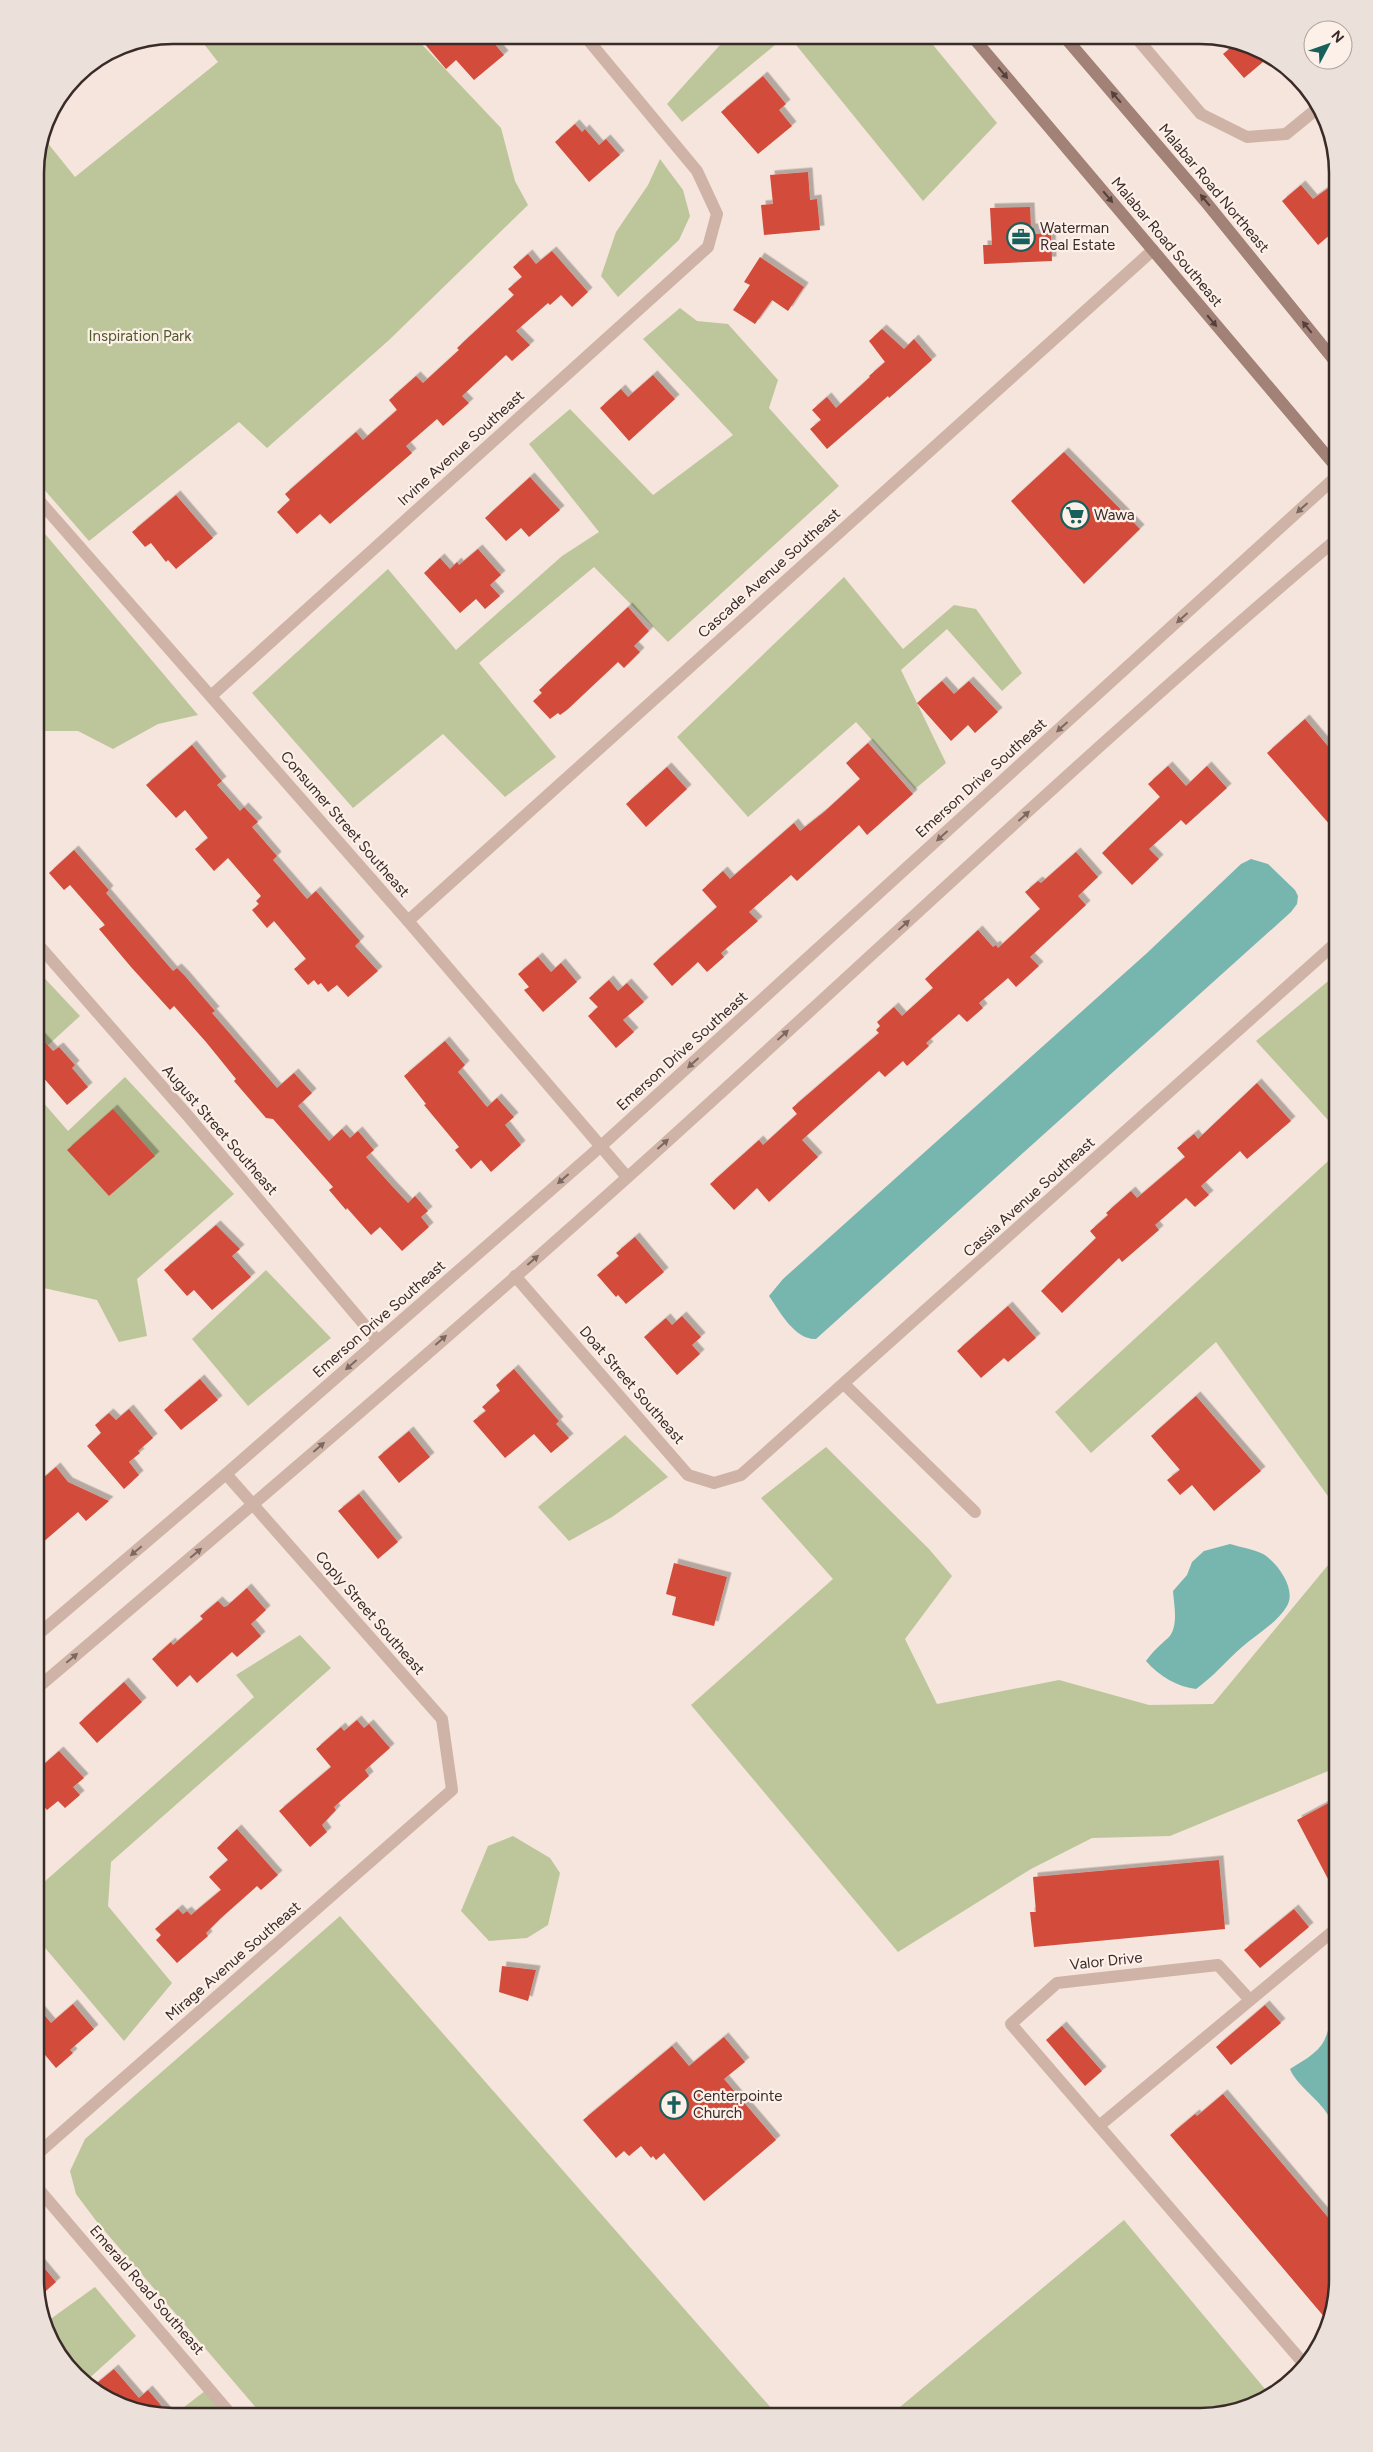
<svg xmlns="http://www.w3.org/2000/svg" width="1373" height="2452" viewBox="0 0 1373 2452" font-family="Figtree,sans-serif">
<defs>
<filter id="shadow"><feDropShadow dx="4.5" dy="-4.5" stdDeviation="0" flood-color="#0004"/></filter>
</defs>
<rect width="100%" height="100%" fill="#f5e5dc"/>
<!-- green -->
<g fill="#bdc69a">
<path d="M197,35H413L501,128L515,181L528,205L388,341L267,448L239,422L89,541L35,479V164L42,136L75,177L218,62Z"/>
<path d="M729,35H787L682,122L667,104Z"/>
<path d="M788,35H925L997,123L923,201Z"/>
<path d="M660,159L683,190L690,216L679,240L618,297L601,276L616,232L648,185Z"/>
<path d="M680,308L697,321L728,324L778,380L769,408L839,486L668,642L594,567L479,663L556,757L505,797L443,734L353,808L252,693L388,569L456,650L562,556L599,532L529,444L570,409L653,495L733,435L643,339Z"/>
<path d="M35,522L198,715L158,724L113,749L78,731H35Z"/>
<path d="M844,577L903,649L954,605L976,609L1022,673L1002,691L947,629L901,670L946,763L915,789L856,722L748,817L677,737Z"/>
<path d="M35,968L80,1016L35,1057Z"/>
<path d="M1338,973V1131L1256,1041Z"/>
<path d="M125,1077L234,1194L137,1279L147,1336L119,1342L97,1300L35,1286V1093L68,1131Z"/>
<path d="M1338,1152V1510L1216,1342L1091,1453L1055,1412Z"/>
<path d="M266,1270L331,1338L248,1406L192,1339Z"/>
<path d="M625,1435L668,1477L612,1517L569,1541L538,1507Z"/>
<path d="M826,1447L929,1549L952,1576L905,1639L937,1704L1059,1680L1149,1705L1213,1704L1338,1553V1767L1170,1836L1092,1838L1031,1869L898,1952L691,1705L833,1579L761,1498Z"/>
<path d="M300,1635L331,1668L111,1862L108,1906L172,1983L124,2041L35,1936V1890L254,1697L236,1675Z"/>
<path d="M513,1836L550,1858L560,1873L548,1925L527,1938L489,1941L461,1911L488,1846Z"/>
<path d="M340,1916L779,2417H264L97,2222L76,2194L70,2171L85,2139Z"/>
<path d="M1124,2220L1270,2395L1261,2403L1201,2417H888Z"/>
<path d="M95,2287L136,2336L85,2382L49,2340L45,2323Z"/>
<path d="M209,2388L233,2417H171Z"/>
</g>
<!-- water -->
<g fill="#77b5af">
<path d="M1251,859L1268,864L1295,890L1298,896L1297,904L1291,912L816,1339C795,1340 780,1312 769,1296L783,1279L1147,953L1241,864Z"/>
<path d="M1230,1544C1240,1547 1253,1549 1263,1554C1277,1562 1297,1589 1287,1606C1277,1623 1257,1634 1242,1647C1226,1661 1213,1677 1196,1689C1178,1687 1159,1676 1146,1661C1154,1650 1159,1646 1168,1638C1179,1627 1174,1605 1173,1591L1187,1575L1192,1562L1204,1551Z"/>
<path d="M1338,2018V2137C1334,2130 1332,2122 1328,2115C1318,2098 1297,2086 1290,2069C1301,2062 1318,2053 1324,2041C1330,2028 1326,2030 1338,2018Z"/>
</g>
<!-- building -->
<g fill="#d34b3b" filter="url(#shadow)">
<path d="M417,35H487L504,55L474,80L456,60L446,69Z"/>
<path d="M1235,44L1245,47L1270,56L1244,78L1223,54Z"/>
<path d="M763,76L786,104L779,110L792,126L758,154L721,112Z"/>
<path d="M575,124L582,132L585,129L599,145L606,139L620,155L589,182L555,142Z"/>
<path d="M808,172L810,200L817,199L820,230L764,235L761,205L773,204L770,175Z"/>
<path d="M1338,181V228L1318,245L1282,201L1301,185L1313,199Z"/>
<path d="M1030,207L1031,228H1034L1035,234L1051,233L1052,261L984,264L983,245H992L990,208Z"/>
<path d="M552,251L588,292L572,307L561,295L550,305L548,303L516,331L530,345L512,361L506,355L462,396L469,403L443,426L437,419L406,446L412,453L330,524L320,514L297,534L277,512L290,500L285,494L356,432L363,440L397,410L389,400L416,376L423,383L459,350L457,348L514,295L508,289L522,277L513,267L528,254L536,264Z"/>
<path d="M760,257L804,287L788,311L772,300L755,324L733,310L750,285L744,282Z"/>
<path d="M882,329L904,349L914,339L932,360L889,398L888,396L827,449L810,429L821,420L812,410L827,397L836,408L870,377L869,376L885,362L869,341Z"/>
<path d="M653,375L675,399L629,441L600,408L621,389L628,397Z"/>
<path d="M1064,452L1140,529L1084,584L1011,501Z"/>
<path d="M530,477L560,510L529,537L521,528L506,541L485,518Z"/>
<path d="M176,495L213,538L176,569L168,560L166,562L151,543L145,547L132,532Z"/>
<path d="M478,549L501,575L490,585L500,596L485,609L476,599L460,613L424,573L440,558L450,569L457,562L459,565Z"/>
<path d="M628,607L649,631L634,646L640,652L624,668L618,662L567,710L560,715L558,713L550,719L533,701L542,693L539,690Z"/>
<path d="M942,681L954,694L969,681L998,712L975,733L968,725L951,741L917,703Z"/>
<path d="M1305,719L1338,758V834L1267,753Z"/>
<path d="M868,743L913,794L867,835L859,825L797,881L791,875L749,912L758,921L721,953L724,957L707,972L698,962L672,986L653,964L717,907L702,890L723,871L730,879L794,823L800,831L824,812L860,779L846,763Z"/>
<path d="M192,745L222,781L217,785L240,811L244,807L258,822L252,827L277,856L273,860L307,899L316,891L360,941L355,946L378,971L348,997L337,985L328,992L321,983L318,985L314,980L308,985L294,969L306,959L274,921L267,928L252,910L259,904L256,901L261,896L228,858L214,871L195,849L208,838L185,810L176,818L146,785Z"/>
<path d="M1168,766L1186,786L1207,766L1227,788L1186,825L1181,820L1149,849L1159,859L1132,885L1102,853L1160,797L1148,784Z"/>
<path d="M667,767L687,789L646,827L626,804Z"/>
<path d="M74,850L109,890L106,893L173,971L177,968L185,976L215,1011L212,1013L277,1088L294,1073L312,1093L298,1106L329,1141L342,1129L350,1138L358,1131L374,1150L366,1157L391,1185L408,1203L415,1196L428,1211L421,1217L429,1227L402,1251L380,1227L371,1235L347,1208L346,1210L329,1190L333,1187L273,1119L266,1118L234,1081L236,1079L206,1042L174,1006L170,1010L131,967L99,929L105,925L70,885L64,890L49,873Z"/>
<path d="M1076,852L1098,877L1078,896L1086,905L1030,957L1039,966L1016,987L1008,978L979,1003L983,1008L967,1022L959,1014L926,1043L929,1046L907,1066L903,1061L885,1077L879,1071L802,1140L818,1157L769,1202L757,1188L734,1210L710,1184L759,1140L763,1145L797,1114L792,1108L879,1033L876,1030L880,1026L877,1022L894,1007L902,1016L933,988L925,979L978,930L993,947L996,945L998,948L1040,909L1025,892L1038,881L1041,883Z"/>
<path d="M538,957L551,972L561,963L577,982L543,1012L524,990L529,987L518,974Z"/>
<path d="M609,980L618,991L627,983L644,1002L623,1020L634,1032L616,1048L588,1016L598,1007L589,998Z"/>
<path d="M35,1031L53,1051L59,1047L75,1065L72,1068L88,1087L67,1105L35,1068Z"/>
<path d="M445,1041L465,1065L458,1072L487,1107L497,1098L514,1117L505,1125L521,1145L491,1172L481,1160L471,1169L455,1150L459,1147L424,1105L426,1104L404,1076Z"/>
<path d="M1257,1083L1291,1121L1247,1159L1240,1151L1201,1186L1209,1195L1195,1207L1186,1198L1155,1225L1159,1230L1122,1262L1119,1258L1062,1313L1041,1291L1096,1238L1090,1231L1108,1215L1106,1213L1131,1191L1137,1198L1185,1157L1177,1148L1194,1134L1198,1139Z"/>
<path d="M113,1109L155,1156L109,1196L67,1150Z"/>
<path d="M216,1225L240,1249L232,1256L251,1277L212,1310L194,1290L187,1296L164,1270Z"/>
<path d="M635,1237L664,1272L626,1304L618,1295L616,1297L597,1275L619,1256L616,1253Z"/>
<path d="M1008,1306L1036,1338L1008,1362L1004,1358L981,1378L957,1351Z"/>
<path d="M682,1316L701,1337L692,1345L700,1354L677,1375L644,1337L666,1318L672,1325Z"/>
<path d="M514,1369L559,1421L556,1424L569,1438L551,1453L534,1434L505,1458L473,1421L486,1411L482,1407L500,1391L496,1385Z"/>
<path d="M200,1379L218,1400L181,1430L164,1410Z"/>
<path d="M1196,1396L1261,1471L1214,1511L1192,1485L1180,1495L1167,1480L1180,1470L1151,1436Z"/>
<path d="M129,1409L153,1438L138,1451L140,1453L129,1462L139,1475L124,1489L87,1446L101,1433L95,1425L109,1413L116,1420Z"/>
<path d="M409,1431L430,1457L399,1483L378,1457Z"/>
<path d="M56,1467L68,1482L109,1501L86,1521L78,1512L35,1549V1485Z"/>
<path d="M359,1494L398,1542L378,1559L338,1511Z"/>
<path d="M674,1563L727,1577L714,1626L672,1615L676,1597L666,1594Z"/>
<path d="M247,1588L266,1610L251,1624L261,1636L237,1657L232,1652L197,1683L190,1675L177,1687L152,1659L171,1642L173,1645L203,1619L200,1616L218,1601L224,1607L227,1606Z"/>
<path d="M124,1682L142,1702L97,1743L79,1723Z"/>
<path d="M357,1720L364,1728L369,1724L390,1748L365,1770L369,1776L334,1807L336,1810L322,1825L327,1832L310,1847L279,1811L331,1767L316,1749L341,1727L344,1731Z"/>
<path d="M59,1751L84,1778L73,1787L80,1795L65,1808L58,1801L47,1810L35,1797V1772Z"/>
<path d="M1338,1798V1898L1297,1820Z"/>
<path d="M237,1829L278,1875L261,1890L257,1886L220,1919L206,1933L208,1936L177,1963L156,1940L161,1935L155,1929L178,1909L183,1914L187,1911L191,1915L221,1890L209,1877L228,1860L217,1848Z"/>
<path d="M1219,1860L1225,1929L1034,1947L1030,1912H1036L1033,1877Z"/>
<path d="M1294,1909L1309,1927L1260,1968L1244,1950Z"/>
<path d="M502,1966L536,1970L528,2001L499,1992Z"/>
<path d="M35,2004L51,2023L73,2004L94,2029L70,2050L73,2053L56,2068L35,2043Z"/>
<path d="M1265,2005L1281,2023L1231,2065L1216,2047Z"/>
<path d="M1062,2026L1102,2071L1085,2086L1046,2040Z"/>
<path d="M724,2037L745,2062L724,2079L776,2140L704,2201L664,2153L656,2160L653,2156L651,2158L641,2146L629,2156L624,2151L616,2158L583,2120L672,2046L689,2066Z"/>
<path d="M1223,2094L1338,2229V2280L1326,2319L1170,2135L1195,2114L1197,2116Z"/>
<path d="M35,2257L56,2282L39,2297L35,2280Z"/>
<path d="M114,2369L139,2398L148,2390L171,2417H164L96,2394L91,2388Z"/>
</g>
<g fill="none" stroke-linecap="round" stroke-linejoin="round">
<!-- minor -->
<g stroke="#ceb3a6" stroke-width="12">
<path d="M1134,35L1201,114L1247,137L1286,134L1319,107"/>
<path d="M35,496L408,921L627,1177"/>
<path d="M211,696L708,247L717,214L697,171L584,35"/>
<path d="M408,921L1153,250"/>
<path d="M35,941L188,1116L378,1341"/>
<path d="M515,1276L688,1475L714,1483L741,1475L1338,941"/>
<path d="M844,1384L975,1512"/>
<path d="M1250,2000L1218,1965L1057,1983L1011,2024L1305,2365"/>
<path d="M1099,2126L1338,1927"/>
<path d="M35,2156L452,1790L442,1719L226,1474"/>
<path d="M35,2185L233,2417"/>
</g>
<!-- tertiary -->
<g stroke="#ceb3a6" stroke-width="12">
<path d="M35,1637L226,1474L600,1147L1338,475"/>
<path d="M35,1690C235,1520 435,1350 630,1175C866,963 1095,743 1338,538"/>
</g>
<!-- secondary -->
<g stroke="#a28177" stroke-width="12">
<path d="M971,35L1338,469"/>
<path d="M1063,35L1205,201L1338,365"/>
</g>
</g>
<!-- one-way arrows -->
<defs><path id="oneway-solid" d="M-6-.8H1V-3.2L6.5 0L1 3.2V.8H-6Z" transform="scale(1.25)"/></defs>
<g fill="#54403c">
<use href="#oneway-solid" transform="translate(1003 73) rotate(50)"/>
<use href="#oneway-solid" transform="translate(1116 97) rotate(-131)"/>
<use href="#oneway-solid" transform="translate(1108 197) rotate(50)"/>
<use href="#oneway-solid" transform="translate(1205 200) rotate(-130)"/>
<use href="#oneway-solid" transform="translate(1212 321) rotate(50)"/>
<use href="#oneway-solid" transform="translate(1307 327) rotate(-129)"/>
</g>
<g fill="#7d6861">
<use href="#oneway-solid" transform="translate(1302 508) rotate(138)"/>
<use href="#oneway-solid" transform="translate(1182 618) rotate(138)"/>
<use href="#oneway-solid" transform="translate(1062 727) rotate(138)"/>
<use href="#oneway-solid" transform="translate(1024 816) rotate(-42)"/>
<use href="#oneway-solid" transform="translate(942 836) rotate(138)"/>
<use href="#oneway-solid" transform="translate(904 925) rotate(-42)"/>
<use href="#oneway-solid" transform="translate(783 1035) rotate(-42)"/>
<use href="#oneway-solid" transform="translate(693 1063) rotate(138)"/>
<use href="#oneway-solid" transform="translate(663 1144) rotate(-42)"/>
<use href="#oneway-solid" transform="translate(563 1179) rotate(139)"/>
<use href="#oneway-solid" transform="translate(533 1260) rotate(-41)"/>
<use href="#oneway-solid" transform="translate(441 1340) rotate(-41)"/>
<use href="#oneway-solid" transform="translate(351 1365) rotate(139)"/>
<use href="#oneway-solid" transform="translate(319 1447) rotate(-41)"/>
<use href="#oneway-solid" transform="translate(136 1551) rotate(140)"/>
<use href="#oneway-solid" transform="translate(196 1553) rotate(-40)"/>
<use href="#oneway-solid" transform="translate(72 1658) rotate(-40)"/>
</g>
<!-- icons -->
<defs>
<symbol id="office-ring" viewBox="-11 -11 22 22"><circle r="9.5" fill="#fcf0e9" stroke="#18605b" stroke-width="1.5"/><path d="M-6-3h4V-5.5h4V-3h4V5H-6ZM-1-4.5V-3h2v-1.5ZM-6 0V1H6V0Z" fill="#18605b"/></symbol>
<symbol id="supermarket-ring" viewBox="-11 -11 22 22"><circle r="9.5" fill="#fcf0e9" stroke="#18605b" stroke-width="1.5"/><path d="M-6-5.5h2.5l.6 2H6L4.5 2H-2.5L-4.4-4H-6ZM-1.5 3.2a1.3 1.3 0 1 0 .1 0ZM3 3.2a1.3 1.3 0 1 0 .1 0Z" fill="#18605b"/></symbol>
<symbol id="church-ring" viewBox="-11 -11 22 22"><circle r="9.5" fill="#fcf0e9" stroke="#18605b" stroke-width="1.5"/><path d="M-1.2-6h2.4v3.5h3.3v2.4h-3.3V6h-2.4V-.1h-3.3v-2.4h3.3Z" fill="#18605b"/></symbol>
</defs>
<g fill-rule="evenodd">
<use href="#office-ring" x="1005" y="221" width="32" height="32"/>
<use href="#supermarket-ring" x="1059" y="499" width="32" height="32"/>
<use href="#church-ring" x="658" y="2089" width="32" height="32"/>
</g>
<g text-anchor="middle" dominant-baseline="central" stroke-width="4.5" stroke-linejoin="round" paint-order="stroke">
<!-- street labels -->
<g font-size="15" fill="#3a2b28" stroke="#fcf0e9">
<text transform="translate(1214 188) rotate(50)">Malabar Road Northeast</text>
<text transform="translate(1167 242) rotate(50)">Malabar Road Southeast</text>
<text transform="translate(461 448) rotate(-42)">Irvine Avenue Southeast</text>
<text transform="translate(769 573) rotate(-42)">Cascade Avenue Southeast</text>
<text transform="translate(981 778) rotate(-42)">Emerson Drive Southeast</text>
<text transform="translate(345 824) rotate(49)">Consumer Street Southeast</text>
<text transform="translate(682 1051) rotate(-42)">Emerson Drive Southeast</text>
<text transform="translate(220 1130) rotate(49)">August Street Southeast</text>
<text transform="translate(1029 1197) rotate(-42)">Cassia Avenue Southeast</text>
<text transform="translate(379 1319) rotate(-41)">Emerson Drive Southeast</text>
<text transform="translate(632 1385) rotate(49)">Doat Street Southeast</text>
<text transform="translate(370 1613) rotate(49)">Coply Street Southeast</text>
<text transform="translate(233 1961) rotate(-41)">Mirage Avenue Southeast</text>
<text transform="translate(1106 1961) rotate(-6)">Valor Drive</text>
<text transform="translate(147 2290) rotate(49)">Emerald Road Southeast</text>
</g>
<!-- poi labels -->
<g font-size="15" fill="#3a2b28" stroke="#fcf0e9" text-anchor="start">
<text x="1040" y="228">Waterman<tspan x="1040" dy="17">Real Estate</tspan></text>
<text x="1094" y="515">Wawa</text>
<text x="693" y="2096">Centerpointe<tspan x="693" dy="17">Church</tspan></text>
</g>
<!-- park labels -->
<g font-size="15" fill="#4f5b28" stroke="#fcf0e9">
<text x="140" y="336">Inspiration Park</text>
</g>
</g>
<!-- crop -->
<path d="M0 0H1373V2452H0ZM173 44H1200A129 129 0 0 1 1329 173V2279A129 129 0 0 1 1200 2408H173A129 129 0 0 1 44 2279V173A129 129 0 0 1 173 44Z" fill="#ece0da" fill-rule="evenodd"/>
<path fill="none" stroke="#3a2b28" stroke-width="2.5" d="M173 44H1200A129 129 0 0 1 1329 173V2279A129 129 0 0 1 1200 2408H173A129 129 0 0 1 44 2279V173A129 129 0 0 1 173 44Z"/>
<!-- north arrow -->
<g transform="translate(1328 45) rotate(49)"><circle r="24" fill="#fcf0e9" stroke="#aea19c"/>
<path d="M0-4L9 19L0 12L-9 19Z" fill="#18605b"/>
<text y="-8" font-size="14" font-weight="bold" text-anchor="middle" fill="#3a2b28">N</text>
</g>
</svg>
